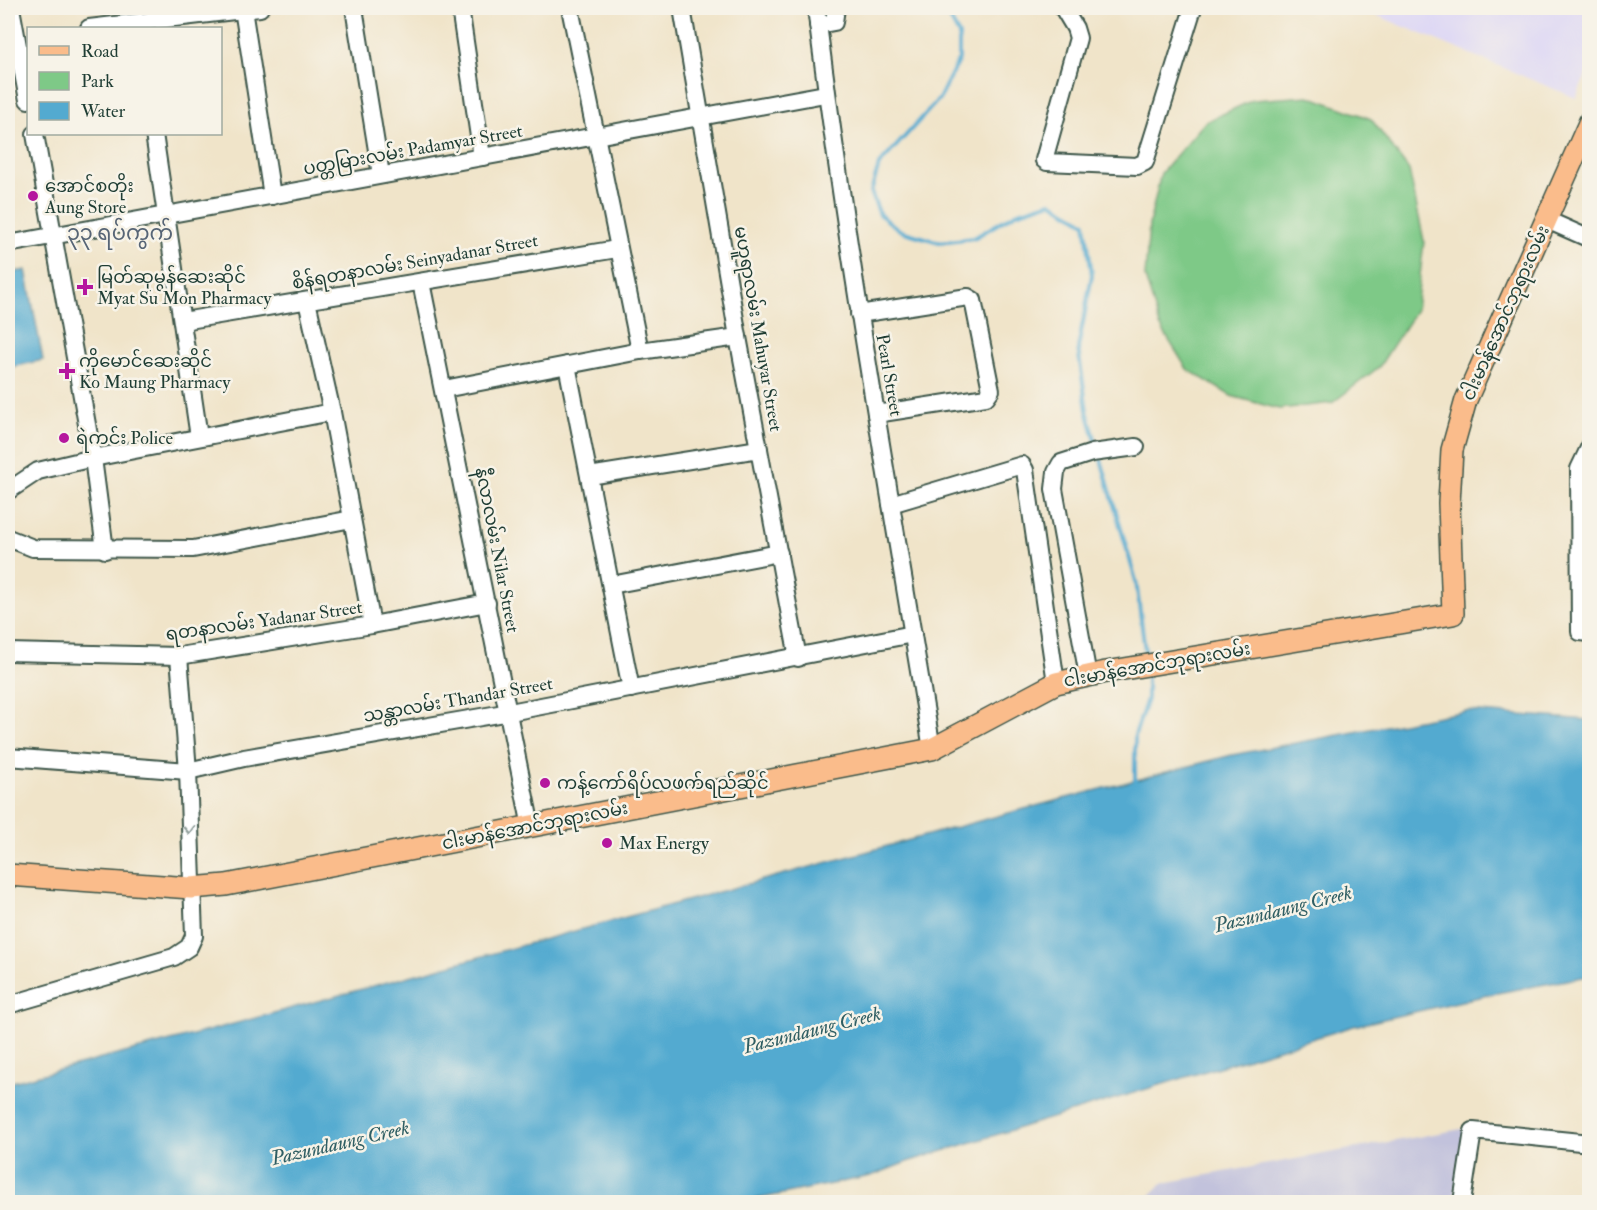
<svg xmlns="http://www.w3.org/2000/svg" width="1597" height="1210" viewBox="0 0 1597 1210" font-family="'IM FELL Double Pica','Noto Sans Myanmar',serif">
<rect width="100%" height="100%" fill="#f7f3e8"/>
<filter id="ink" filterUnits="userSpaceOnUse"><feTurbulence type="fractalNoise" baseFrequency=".0167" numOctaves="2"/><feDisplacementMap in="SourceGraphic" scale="12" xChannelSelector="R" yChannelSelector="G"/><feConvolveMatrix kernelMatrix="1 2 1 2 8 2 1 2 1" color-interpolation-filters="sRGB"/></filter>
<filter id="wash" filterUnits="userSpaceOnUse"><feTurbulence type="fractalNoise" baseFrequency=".008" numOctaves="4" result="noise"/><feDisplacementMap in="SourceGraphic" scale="24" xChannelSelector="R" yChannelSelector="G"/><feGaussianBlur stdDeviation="1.35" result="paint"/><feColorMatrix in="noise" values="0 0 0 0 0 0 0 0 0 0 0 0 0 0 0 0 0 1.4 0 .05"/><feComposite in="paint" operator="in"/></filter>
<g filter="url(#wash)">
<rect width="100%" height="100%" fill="#f0e4c9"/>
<!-- built -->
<path fill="#dcd6f6" d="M1359,8H1589V68L1576,98Z"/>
<!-- industrial -->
<path fill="#c2c2dc" d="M1467,1128L1453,1202H1143L1163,1183Z"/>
<!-- green -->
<path fill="#7ec987" stroke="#4e835e" stroke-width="1.5" d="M1309,96L1371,119L1409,170L1424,241L1416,310L1379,367L1332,403L1279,409L1231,396L1187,369L1160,326L1145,277L1149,225L1161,173L1205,122L1253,100Z"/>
<!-- water -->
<g fill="#53aad0" stroke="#397482" stroke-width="1.5">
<path d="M26,270L43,360L8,368V273Z"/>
<path d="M1466,711L1589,720V976L1492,994L1354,1026L907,1162L871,1176L742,1202H8V1083L167,1042L1005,814L1232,755Z"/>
</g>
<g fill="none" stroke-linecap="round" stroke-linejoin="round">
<!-- stream -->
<g stroke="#53aad0" stroke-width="4">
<path d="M944,8L959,35V59L939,99L879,165L871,192L880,215L901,231L939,242L974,238L1016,213L1051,202L1085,223L1092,275L1078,348L1087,411L1098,449"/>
<path d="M1100,456L1136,581L1146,659"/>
<path d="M1135,785V735L1147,699V672"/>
</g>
</g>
</g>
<g filter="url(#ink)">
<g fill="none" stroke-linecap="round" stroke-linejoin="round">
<defs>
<g id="minor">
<path d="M11,8L28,100"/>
<path d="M354,8L381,175"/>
<path d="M460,8L482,157"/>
<path d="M570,8L640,351"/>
<path d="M682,8L738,337L798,658"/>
<path d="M816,8C847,256 891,502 932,749"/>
<path d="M1063,8L1075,28L1078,38L1044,160L1047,162L1137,166L1145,162L1193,8"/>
<path d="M243,9L272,196"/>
<path d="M818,25L834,22L836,8"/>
<path d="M89,28L260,8"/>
<path d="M35,134L93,458L105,550"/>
<path d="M154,134L199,437"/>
<path d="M1547,220L1590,239"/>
<path d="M8,244L825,94"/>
<path d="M421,282L531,827"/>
<path d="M307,301L332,412L372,625"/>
<path d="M859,314L968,297L973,300L991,390L986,397L876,414"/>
<path d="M183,321L617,249"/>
<path d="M567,365L631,689"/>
<path d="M444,389L640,351L738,337"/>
<path d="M1590,446L1579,469L1580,632L1590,633"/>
<path d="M589,476L759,449"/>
<path d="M8,491L38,471L93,458L332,412"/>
<path d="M891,504L1022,465L1025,470L1056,683"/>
<path d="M8,538L33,548L193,549L352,519"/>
<path d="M611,585L779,553"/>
<path d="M8,652L179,656L372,625L487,603"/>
<path d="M1088,676L1054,489L1056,472L1061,463L1092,453L1136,447"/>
<path d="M8,757L188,771L244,758L510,712L913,634"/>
<path d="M8,1005L174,957L189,947L194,936L188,771L179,656"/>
<path d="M1462,1202L1473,1131L1590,1143"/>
</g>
<path id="major" d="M8,875L191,888L226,885L932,749L1056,683L1106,672L1453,614L1449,503L1452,450L1466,400L1590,121"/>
</defs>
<!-- minor casing -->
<use href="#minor" stroke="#3e564a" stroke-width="20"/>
<!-- major casing -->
<use href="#major" stroke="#3e564a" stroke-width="24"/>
<!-- minor -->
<use href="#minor" stroke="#fff" stroke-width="16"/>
<!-- major -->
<use href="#major" stroke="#fabc8b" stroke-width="21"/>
</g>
<!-- one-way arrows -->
<defs><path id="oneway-chevron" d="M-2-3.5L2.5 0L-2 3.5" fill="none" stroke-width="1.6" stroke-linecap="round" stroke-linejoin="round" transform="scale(1.5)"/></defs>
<use stroke="#8f9e9a" href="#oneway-chevron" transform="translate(189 830) rotate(88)"/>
</g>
<!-- markers -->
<g fill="#b5179e" stroke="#f7f3e8" stroke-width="2">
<circle cx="33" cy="196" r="6"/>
<path d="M82 278h6v6h6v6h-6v6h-6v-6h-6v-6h6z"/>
<path d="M64 362h6v6h6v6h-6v6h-6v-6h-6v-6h6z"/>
<circle cx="64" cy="438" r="6"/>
<circle cx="545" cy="783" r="6"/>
<circle cx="607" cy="843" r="6"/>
</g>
<g text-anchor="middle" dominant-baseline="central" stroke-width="5" stroke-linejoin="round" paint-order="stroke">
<!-- street labels -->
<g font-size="18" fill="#1f3d34" stroke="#f7f3e8">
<text transform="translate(413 150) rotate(-10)">ပတ္တမြားလမ်း Padamyar Street</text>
<text transform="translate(415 262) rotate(-10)">စိန်ရတနာလမ်း Seinyadanar Street</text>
<text transform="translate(1506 313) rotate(-66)">ငါးမာန်အောင်ဘုရားလမ်း</text>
<text transform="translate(758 329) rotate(80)">မဟူရာလမ်း Mahuyar Street</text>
<text transform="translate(889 375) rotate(80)">Pearl Street</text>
<text transform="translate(497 550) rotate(79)">နီလာလမ်း Nilar Street</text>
<text transform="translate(264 621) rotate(-8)">ရတနာလမ်း Yadanar Street</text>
<text transform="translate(1157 665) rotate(-10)">ငါးမာန်အောင်ဘုရားလမ်း</text>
<text transform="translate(458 700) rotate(-10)">သန္တာလမ်း Thandar Street</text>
<text transform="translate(535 826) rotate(-11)">ငါးမာန်အောင်ဘုရားလမ်း</text>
</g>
<!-- poi labels -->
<g font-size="18" fill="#1f3d34" stroke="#f7f3e8" text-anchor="start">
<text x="45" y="186">အောင်စတိုး<tspan x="45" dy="21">Aung Store</tspan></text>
<text x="97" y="277">မြတ်ဆုမွန်ဆေးဆိုင်<tspan x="97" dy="21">Myat Su Mon Pharmacy</tspan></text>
<text x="79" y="361">ကိုမောင်ဆေးဆိုင်<tspan x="79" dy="21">Ko Maung Pharmacy</tspan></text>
<text x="76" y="438">ရဲကင်း Police</text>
<text x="557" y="783">ကန့်ကော်ရိပ်လဖက်ရည်ဆိုင်</text>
<text x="619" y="843">Max Energy</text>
</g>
<!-- water labels -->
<g font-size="20" font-style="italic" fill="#2f5e63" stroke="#f7f3e8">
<text transform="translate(1283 909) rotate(-14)">Pazundaung Creek</text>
<text transform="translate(812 1030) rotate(-14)">Pazundaung Creek</text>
<text transform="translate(340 1143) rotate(-13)">Pazundaung Creek</text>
</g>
<!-- quarter labels -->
<g font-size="21" fill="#576576" stroke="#f7f3e8">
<text x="120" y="233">၃၃ ရပ်ကွက်</text>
</g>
</g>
<!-- margin -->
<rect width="1597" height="1210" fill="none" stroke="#f7f3e8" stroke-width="30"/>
<!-- legend -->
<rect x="27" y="27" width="195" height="108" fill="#f7f3e8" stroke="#a1aaa0" stroke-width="1.5"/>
<rect x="39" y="46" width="30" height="9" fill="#fabc8b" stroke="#a1aaa0" stroke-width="1.5"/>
<text x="81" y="57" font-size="18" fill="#1f3d34">Road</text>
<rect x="39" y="72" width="30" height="18" fill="#7ec987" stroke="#a1aaa0" stroke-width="1.5"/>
<text x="81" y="87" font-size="18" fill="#1f3d34">Park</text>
<rect x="39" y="102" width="30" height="18" fill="#53aad0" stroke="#a1aaa0" stroke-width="1.5"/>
<text x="81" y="117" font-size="18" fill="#1f3d34">Water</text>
</svg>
